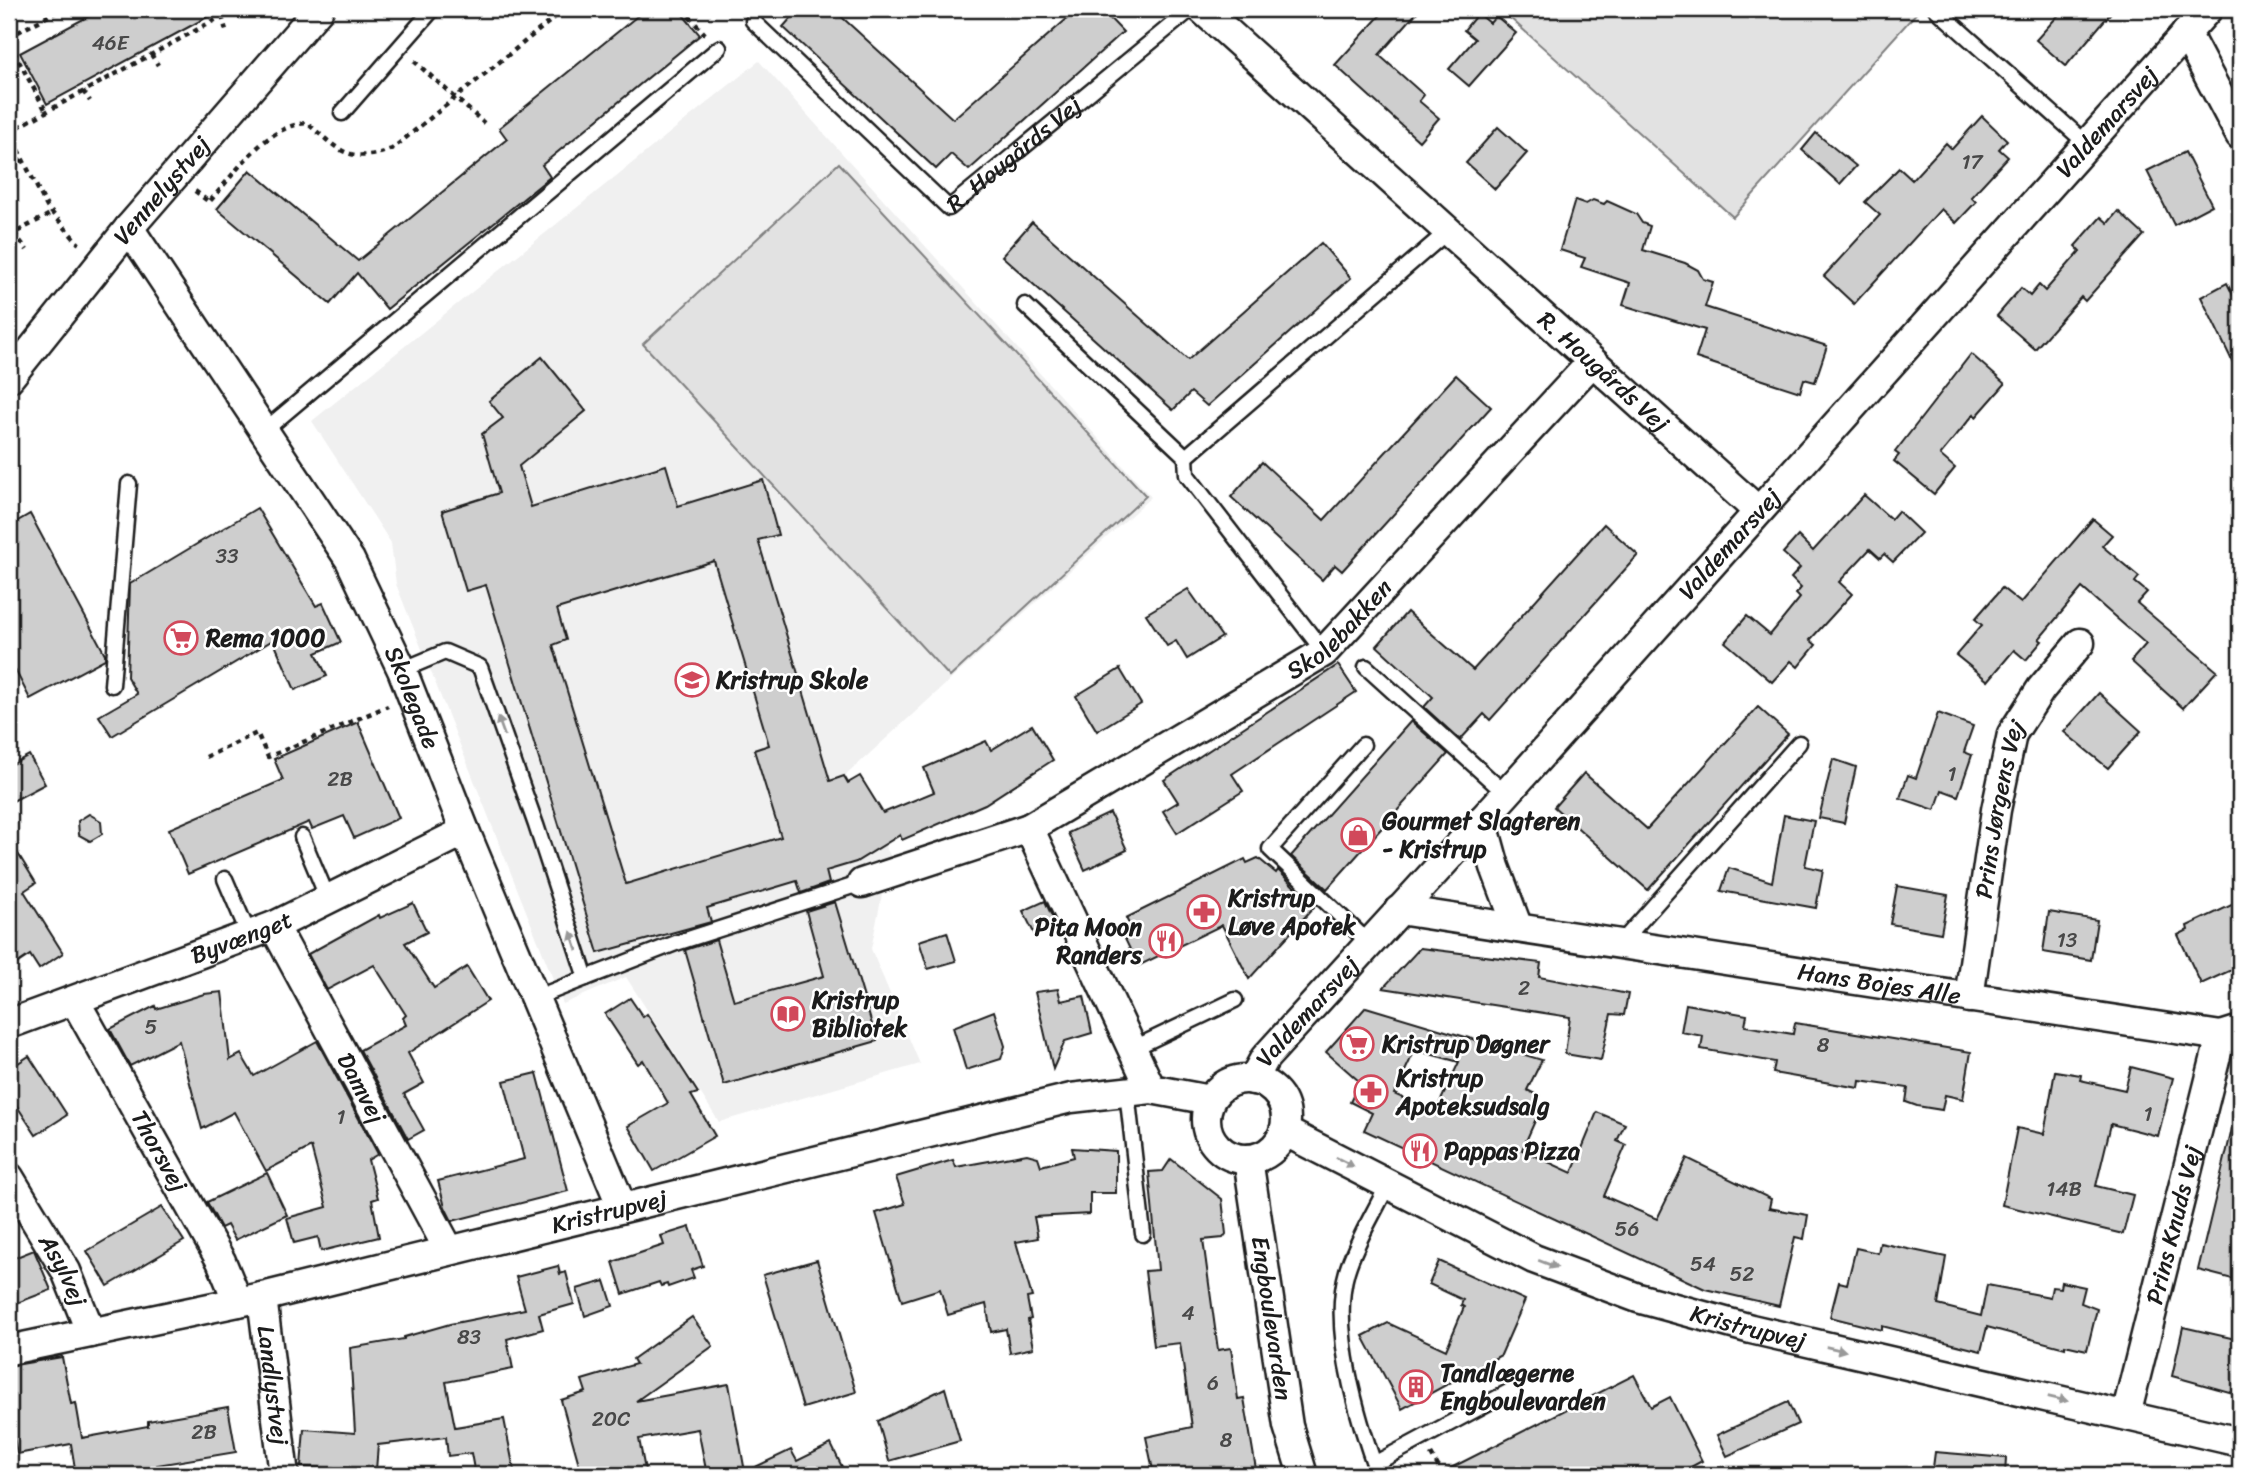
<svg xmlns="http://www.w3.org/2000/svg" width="2249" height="1484" viewBox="0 0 2249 1484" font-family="Sriracha,sans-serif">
<rect width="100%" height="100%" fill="#fff"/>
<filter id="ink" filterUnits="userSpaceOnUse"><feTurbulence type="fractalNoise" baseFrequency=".0143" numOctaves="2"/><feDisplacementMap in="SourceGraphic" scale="14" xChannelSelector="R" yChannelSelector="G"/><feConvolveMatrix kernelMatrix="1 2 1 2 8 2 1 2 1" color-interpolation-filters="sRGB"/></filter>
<g filter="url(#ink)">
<!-- built -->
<path fill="#f0f0f0" d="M759,61L1151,497L845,776L890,855L871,949L920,1064L719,1122L626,977L563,1004L396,584L391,543L312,421Z"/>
<!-- green -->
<g fill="#e2e2e2" stroke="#7f7f7f" stroke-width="2">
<path d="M1500,9H1920L1733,217Z"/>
<path d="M839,163L1146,496L950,677L643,344Z"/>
</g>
<!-- building -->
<g fill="#cecece" stroke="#1c1c1c" stroke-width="2" fill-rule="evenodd">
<path d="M102,9H222L47,104L20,53Z"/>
<path d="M646,9H678L700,35L542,165L550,177L387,309L357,273L330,304L217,209L250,170L358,261L507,139L499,128Z"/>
<path d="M799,9H833L953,119L1078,9H1101L1123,32L969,170L951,154L936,169L783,27Z"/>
<path d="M1386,9H1420L1379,55L1424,95L1419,101L1439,118L1419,141L1335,65Z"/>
<path d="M2064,9H2114L2066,66L2036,40Z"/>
<path d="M1478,13L1490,23L1496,16L1516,33L1469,86L1449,69L1475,39L1464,30Z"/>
<path d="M1982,116L2007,140L1999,149L2008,157L1971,197L1976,202L1956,223L1941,209L1854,304L1824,276L1880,215L1865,202L1899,168L1912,180L1946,143L1952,149Z"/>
<path d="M1498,127L1527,153L1495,189L1466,163Z"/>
<path d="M1816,133L1856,166L1840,184L1802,150Z"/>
<path d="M2185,152L2212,205L2174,225L2147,171Z"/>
<path d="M1575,200L1586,204L1593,200L1604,204L1607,201L1636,214L1642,223L1650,226L1643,250L1685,263L1698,270L1703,279L1713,282L1705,307L1827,346L1815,382L1804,379L1800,392L1696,358L1705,330L1623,305L1630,283L1581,267L1585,258L1560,250Z"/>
<path d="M2118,211L2144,235L2085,301L2081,297L2035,349L1997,316L2021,288L2030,296L2039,285L2045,291L2080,251L2075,246L2101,217L2108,223Z"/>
<path d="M1032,222L1188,360L1321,243L1351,278L1207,406L1191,392L1173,410L1002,256Z"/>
<path d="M2227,283L2233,295L2240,291V377L2201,297Z"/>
<path d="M1971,354L2005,384L1976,417L1974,414L1940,455L1955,468L1934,494L1894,461L1899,455L1895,452Z"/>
<path d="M542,357L586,411L519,466L531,507L666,465L678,506L763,480L778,535L758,540L830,781L844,776L848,783L860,776L883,813L934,792L924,768L986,741L991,750L1032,725L1053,760L985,804L902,840L900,835L856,862L826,871L829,883L801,893L797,881L707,908L711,922L598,953L486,585L466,591L442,511L499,493L482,434L503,418L489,401ZM714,561L769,745L754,750L781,837L626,884L553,645L566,640L557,609Z"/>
<path d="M1456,375L1491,407L1342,571L1335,565L1322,580L1231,497L1262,462L1324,520Z"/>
<path d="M1864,495L1891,519L1898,511L1921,533L1893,562L1884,554L1880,558L1870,549L1839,582L1852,594L1810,640L1816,645L1798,667L1791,661L1772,682L1725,642L1747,616L1770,635L1800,598L1796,594L1801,588L1791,578L1800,568L1783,553L1798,536L1813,551Z"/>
<path d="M257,508L316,606L323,603L341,642L316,653L327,676L295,690L273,640L112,736L99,716L137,694L127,677L130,584Z"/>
<path d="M30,514L105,654V659L30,699L9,658V526Z"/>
<path d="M2093,519L2112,535L2102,546L2139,577L2135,582L2147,592L2137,603L2217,671L2183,708L2131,661L2146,644L2082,588L2039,639L2042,641L2026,660L2014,650L1988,681L1956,655L1982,625L1975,619L2002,588L2021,603Z"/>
<path d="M1604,524L1638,555L1490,720L1484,714L1460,740L1424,707L1433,697L1377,646L1407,612L1473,670Z"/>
<path d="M1188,589L1222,637L1187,659L1176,641L1167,646L1146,614Z"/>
<path d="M1338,665L1356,692L1232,774L1243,791L1177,833L1163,811L1178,802L1164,780Z"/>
<path d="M1120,669L1141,704L1097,731L1076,696Z"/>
<path d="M2099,693L2141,731L2108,768L2064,732Z"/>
<path d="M1758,707L1788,734L1648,890L1554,807L1584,773L1647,829Z"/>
<path d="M1938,713L1973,726L1964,752L1972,755L1958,796L1942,790L1935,810L1900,798L1908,775L1916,778Z"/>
<path d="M1411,721L1448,754L1327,889L1291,856Z"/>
<path d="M358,722L399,818L354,838L344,816L312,829L309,822L188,874L169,829L283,780L274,759Z"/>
<path d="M29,755L45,784L9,803V766Z"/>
<path d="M1833,759L1856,767L1844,823L1819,818Z"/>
<path d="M1110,813L1127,850L1085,870L1068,833Z"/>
<path d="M89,814L101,821L102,834L90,841L79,835L78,821Z"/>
<path d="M1784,815L1814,821L1805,866L1823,870L1816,908L1721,891L1729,868L1772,882Z"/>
<path d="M9,839L36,883L24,891L63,953L39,969L30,955L9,969Z"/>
<path d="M1258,858L1276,873L1278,870L1314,907L1249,979L1222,925L1138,966L1125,939L1134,934L1126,918L1245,859L1247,863Z"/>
<path d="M1897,886L1948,895L1941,933L1890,924Z"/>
<path d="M1045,901L1056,925L1035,935L1023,911Z"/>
<path d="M2240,901V966L2201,984L2178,935L2188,930L2187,926Z"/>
<path d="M835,902L877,1041L724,1085L685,950L716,940L734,1001L824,976L806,911Z"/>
<path d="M413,903L427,932L405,943L434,988L467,967L488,1001L408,1053L424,1083L404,1094L424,1130L408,1139L360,1050L406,1025L403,1018L406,1015L374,965L327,990L308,954L379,915L380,918Z"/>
<path d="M2049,912L2097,920L2091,960L2043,952Z"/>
<path d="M947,932L956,961L928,969L919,941Z"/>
<path d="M1420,948L1541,963L1539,977L1628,994L1624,1015L1611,1014L1601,1060L1565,1054L1570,1017L1383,988Z"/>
<path d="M1058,989L1061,1001L1084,996L1092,1033L1065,1041L1053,1069L1035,992Z"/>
<path d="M222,992L230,1060L241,1054L254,1076L317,1041L378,1154L368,1160L378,1198L372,1200L379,1237L321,1251L318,1237L294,1243L287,1218L327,1207L311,1147L266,1171L234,1112L202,1129L179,1041L130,1066L110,1029L155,1006L156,1009L204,994Z"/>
<path d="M630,998L643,1017L647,1014L698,1093L691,1095L715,1136L654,1171L628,1126L668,1103L643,1060L638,1064L605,1014Z"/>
<path d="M1686,1004L1747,1015L1745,1026L1793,1034L1795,1023L1971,1052L1963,1099L1945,1095L1942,1110L1917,1106L1906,1102L1908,1088L1860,1081L1859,1088L1773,1073L1775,1062L1701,1049L1703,1036L1681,1032Z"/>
<path d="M1366,1007L1542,1060L1527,1090L1539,1096L1533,1109L1539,1112L1522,1150L1572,1173L1597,1112L1625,1124L1617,1141L1626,1145L1604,1196L1657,1219L1687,1158L1771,1199L1769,1208L1808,1215L1804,1239L1795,1237L1779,1306L1705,1289L1364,1130L1372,1113L1350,1102L1360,1082L1326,1052ZM1415,1050L1459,1062L1435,1113L1394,1094Z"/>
<path d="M994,1011L1005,1046L1001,1059L966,1070L953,1027Z"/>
<path d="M29,1056L67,1115L36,1135L9,1094V1069Z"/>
<path d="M2131,1067L2173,1078L2158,1136L2111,1124L2096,1186L2133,1195L2123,1234L2002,1205L2017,1128L2044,1134L2055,1071L2081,1075L2080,1080L2125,1090Z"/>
<path d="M537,1073L568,1191L452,1221L445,1207L438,1181L524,1159L504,1081Z"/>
<path d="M2232,1129L2240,1130V1281L2198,1270Z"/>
<path d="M1072,1148L1116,1151V1193H1090V1214L1034,1217L1038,1238L1016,1242L1032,1297L1027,1298L1031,1319L1028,1320L1033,1348L1010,1353L1006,1329L991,1332L986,1304L948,1315L940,1289L902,1301L876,1213L905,1204L896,1177L953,1160L956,1167L1027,1154L1038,1157L1041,1166L1074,1157Z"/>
<path d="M1171,1159L1222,1199L1226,1234L1223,1238L1203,1240L1218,1350L1231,1348L1238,1399L1244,1398L1257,1475H1203L1201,1469L1154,1475L1146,1437L1192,1427L1180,1343L1154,1346L1145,1271L1158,1270L1149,1172L1163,1171Z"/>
<path d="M267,1173L287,1215L235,1240L227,1225L221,1228L207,1202Z"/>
<path d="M162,1207L184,1241L108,1286L87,1251Z"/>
<path d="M690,1227L703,1266L691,1270L694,1278L668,1287L667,1284L661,1286L659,1282L623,1294L613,1262L664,1245L661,1236Z"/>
<path d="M1880,1243L1946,1257L1938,1305L1981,1316L1987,1285L2050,1297L2052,1287L2060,1288L2061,1282L2085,1287L2081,1303L2097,1309L2087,1350L2065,1345V1348L1987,1327L1981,1351L1882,1326V1330L1830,1317L1839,1282L1847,1284L1856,1248L1878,1253Z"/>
<path d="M34,1250L51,1290L9,1306V1260Z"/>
<path d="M817,1260L856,1392L803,1408L763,1275Z"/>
<path d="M1439,1261L1525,1300L1501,1355L1402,1409L1363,1336L1388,1323L1446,1350L1464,1307L1461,1305L1463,1300L1429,1284Z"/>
<path d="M558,1266L560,1274L566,1272L574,1304L539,1314L543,1329L507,1339L513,1369L446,1382L455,1427L504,1419L515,1475H475L471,1453L448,1456L446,1437L378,1445L376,1470L301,1467L304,1429L355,1433L350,1348L404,1339V1337L450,1324L525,1309L516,1277Z"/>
<path d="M605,1281L613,1306L585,1316L577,1289Z"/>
<path d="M692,1317L713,1346L636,1401L729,1384L745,1472L791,1450L797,1461L831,1444L846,1475H707L698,1429L639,1439L646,1475H582L561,1400L586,1392L582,1380L636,1364L633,1359Z"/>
<path d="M2183,1327L2240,1340V1395L2172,1376Z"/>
<path d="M62,1357L71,1404L76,1403L82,1438L148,1426V1421L228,1407L236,1452L157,1465V1470L128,1475H76L71,1444L17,1454L9,1405V1366Z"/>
<path d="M1634,1375L1651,1407L1670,1397L1702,1461L1676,1475H1437Z"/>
<path d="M945,1388L960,1441L889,1461L878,1421Z"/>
<path d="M1788,1402L1798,1424L1727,1456L1717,1435Z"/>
<path d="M1935,1452L2006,1458L2005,1475H1932Z"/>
</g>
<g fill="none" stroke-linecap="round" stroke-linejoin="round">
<defs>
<g id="service">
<path d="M1936,9L2087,144"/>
<path id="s1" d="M753,21L949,208L1191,9"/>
<path d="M342,113L433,9"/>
<path d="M1025,305L1186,457L1448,231"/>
<path d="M265,430L719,48"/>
<path d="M1186,457L1187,475L1324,652"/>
<path d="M1366,667L1506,794"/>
<path d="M402,670L445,652L480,667L536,825L586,978L535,998"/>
<path d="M112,685L129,484"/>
<path d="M1363,745L1270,849L1369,943"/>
<path d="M302,837L328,899"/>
<path d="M225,879L249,935"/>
<path d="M1620,944L1799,743"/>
<path d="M586,978L676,943L862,883"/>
<path d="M1132,1049L1235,1000"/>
<path d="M1127,1092L1143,1234"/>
<path d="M1374,1464L1514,1389"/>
<path d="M1378,1475C1358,1420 1330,1328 1347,1271C1356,1241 1375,1212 1388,1184"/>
</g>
<g id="minor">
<path id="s2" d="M1202,9L1758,511"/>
<path d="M2186,33L2240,135"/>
<path id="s3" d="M129,228L350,560L402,670L465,831L622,1207"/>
<path id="s4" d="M9,378L129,228L319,9"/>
<path d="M1482,820L1495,867L1518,928"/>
<path d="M862,883L1029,828"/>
<path id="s5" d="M1399,910L2221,1036L2240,1030"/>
<path id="s6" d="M274,926L449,1250"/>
<path id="s7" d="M1969,998L1996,810L2012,734L2041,689L2080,643"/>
<path id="s8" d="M75,1001L221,1261L238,1302"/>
<path id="s9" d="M9,1024L274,926L465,831"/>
<circle cx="1246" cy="1119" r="40"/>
<path id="s10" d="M1253,1080L1265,1058L1506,794L2208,9"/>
<path id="s11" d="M1151,1089L1029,828L1324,652L1592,362"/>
<path id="s12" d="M1284,1131L1534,1259L1638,1298L1751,1329L2240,1442"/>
<path id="s13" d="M1248,1159L1288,1426L1303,1475"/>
<path id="s14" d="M9,1177L66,1271L91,1333"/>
<path id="s15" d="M262,1297L284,1475"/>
<path id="s16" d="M9,1350L262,1297L1071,1098L1151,1089L1210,1100"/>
<path id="s17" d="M2126,1415L2221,1036"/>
</g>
</defs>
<!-- service casing -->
<use href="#service" stroke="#1c1c1c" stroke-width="19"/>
<!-- minor casing -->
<use href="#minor" stroke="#1c1c1c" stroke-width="33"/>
<!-- path -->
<g stroke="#1c1c1c" stroke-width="4.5" stroke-dasharray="5 5" stroke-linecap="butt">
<path d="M682,9L705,34"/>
<path d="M222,16L227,34"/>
<path d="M9,37L61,9"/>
<path d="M9,43L46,111"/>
<path d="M151,54L158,65"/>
<path d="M414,61L484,123"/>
<path d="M83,91L90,101"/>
<path d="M9,132L235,9"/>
<path d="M9,132L47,207L79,244"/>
<path d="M9,167L24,159"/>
<path d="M195,191L209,202C236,173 264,126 307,123C339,150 349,165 392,149L565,9"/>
<path d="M14,233L27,250"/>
<path d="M9,236L52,213"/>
<path d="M206,757L257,733L268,757L388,706"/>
<path d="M1431,1454L1443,1475"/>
</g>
<!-- service -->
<use href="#service" stroke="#fff" stroke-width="14"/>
<!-- minor -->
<use href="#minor" stroke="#fff" stroke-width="28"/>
</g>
<!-- one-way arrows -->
<defs><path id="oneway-solid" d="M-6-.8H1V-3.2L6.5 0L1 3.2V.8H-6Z" transform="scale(1.75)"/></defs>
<g fill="#999">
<use href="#oneway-solid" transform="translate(501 726) rotate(-110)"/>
<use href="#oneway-solid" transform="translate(574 941) rotate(-108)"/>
<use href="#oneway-solid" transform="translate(1345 1162) rotate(27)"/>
<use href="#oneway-solid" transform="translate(1548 1264) rotate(21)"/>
<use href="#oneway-solid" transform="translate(1836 1349) rotate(13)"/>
<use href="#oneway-solid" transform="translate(2058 1399) rotate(13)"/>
</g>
</g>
<!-- icons -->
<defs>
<symbol id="supermarket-ring" viewBox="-11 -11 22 22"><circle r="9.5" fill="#fff" stroke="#d1495b" stroke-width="1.5"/><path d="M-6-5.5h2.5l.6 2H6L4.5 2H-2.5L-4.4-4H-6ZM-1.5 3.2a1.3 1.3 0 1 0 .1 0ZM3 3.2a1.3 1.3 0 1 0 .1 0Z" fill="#d1495b"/></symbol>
<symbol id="school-ring" viewBox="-11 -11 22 22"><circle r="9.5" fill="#fff" stroke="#d1495b" stroke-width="1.5"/><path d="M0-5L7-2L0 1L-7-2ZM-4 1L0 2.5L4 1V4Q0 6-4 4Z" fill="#d1495b"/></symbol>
<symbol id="shop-ring" viewBox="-11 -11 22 22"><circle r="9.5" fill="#fff" stroke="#d1495b" stroke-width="1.5"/><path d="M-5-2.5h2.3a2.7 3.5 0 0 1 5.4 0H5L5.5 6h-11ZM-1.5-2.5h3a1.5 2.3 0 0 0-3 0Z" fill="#d1495b"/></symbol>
<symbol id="pharmacy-ring" viewBox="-11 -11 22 22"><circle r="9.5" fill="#fff" stroke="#d1495b" stroke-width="1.5"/><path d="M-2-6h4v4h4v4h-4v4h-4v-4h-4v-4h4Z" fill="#d1495b"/></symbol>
<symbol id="restaurant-ring" viewBox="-11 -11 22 22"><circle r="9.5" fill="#fff" stroke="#d1495b" stroke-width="1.5"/><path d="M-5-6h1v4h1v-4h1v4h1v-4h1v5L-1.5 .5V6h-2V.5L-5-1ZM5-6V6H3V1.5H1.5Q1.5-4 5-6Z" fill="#d1495b"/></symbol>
<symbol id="library-ring" viewBox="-11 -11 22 22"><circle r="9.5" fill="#fff" stroke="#d1495b" stroke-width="1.5"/><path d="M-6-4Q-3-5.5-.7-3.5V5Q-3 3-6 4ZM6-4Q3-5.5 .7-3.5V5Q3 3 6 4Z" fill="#d1495b"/></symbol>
<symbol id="building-ring" viewBox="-11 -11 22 22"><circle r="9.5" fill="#fff" stroke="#d1495b" stroke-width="1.5"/><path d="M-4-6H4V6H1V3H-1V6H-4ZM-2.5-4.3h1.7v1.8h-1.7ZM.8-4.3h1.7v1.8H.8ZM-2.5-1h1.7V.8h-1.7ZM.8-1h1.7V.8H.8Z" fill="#d1495b"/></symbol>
</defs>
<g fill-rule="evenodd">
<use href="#supermarket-ring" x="162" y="619" width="38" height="38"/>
<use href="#school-ring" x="673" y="661" width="38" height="38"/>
<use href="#shop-ring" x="1339" y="816" width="38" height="38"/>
<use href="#pharmacy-ring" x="1185" y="893" width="38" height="38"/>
<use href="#restaurant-ring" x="1147" y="922" width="38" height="38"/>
<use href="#library-ring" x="769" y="995" width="38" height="38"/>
<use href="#supermarket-ring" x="1338" y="1025" width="38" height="38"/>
<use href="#pharmacy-ring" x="1352" y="1073" width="38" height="38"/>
<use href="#restaurant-ring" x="1401" y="1132" width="38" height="38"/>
<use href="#building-ring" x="1397" y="1368" width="38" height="38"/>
</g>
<g text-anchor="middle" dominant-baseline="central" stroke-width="5" stroke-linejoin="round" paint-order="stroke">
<!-- number labels -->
<g font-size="21" fill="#484848">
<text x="110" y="43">46E</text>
<text x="1972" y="162">17</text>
<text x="227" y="556">33</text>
<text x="1952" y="774">1</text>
<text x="340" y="779">2B</text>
<text x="2067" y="940">13</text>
<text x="1524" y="988">2</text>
<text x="151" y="1027">5</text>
<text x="1823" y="1045">8</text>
<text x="2148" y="1114">1</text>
<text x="341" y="1117">1</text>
<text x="2064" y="1189">14B</text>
<text x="1627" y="1229">56</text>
<text x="1703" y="1264">54</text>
<text x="1742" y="1274">52</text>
<text x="1188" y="1313">4</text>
<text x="469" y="1337">83</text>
<text x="1213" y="1383">6</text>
<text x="611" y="1419">20C</text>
<text x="204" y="1432">2B</text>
<text x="1226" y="1440">8</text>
</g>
<!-- street labels -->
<g font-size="24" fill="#1c1c1c" stroke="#fff">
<text stroke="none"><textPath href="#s10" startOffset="1284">Valdemarsvej</textPath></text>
<text stroke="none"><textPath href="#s1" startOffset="355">R. Hougårds Vej</textPath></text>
<text stroke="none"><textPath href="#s4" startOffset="242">Vennelystvej</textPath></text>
<text stroke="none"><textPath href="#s2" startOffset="541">R. Hougårds Vej</textPath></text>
<text stroke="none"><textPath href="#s10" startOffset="718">Valdemarsvej</textPath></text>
<text stroke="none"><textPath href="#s11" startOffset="658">Skolebakken</textPath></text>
<text stroke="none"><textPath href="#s3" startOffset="550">Skolegade</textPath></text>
<text stroke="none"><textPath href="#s7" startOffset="191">Prins Jørgens Vej</textPath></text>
<text stroke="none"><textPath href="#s9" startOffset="248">Byvænget</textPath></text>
<text stroke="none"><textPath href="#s5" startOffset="486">Hans Bojes Alle</textPath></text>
<text stroke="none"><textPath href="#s10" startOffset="88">Valdemarsvej</textPath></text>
<text stroke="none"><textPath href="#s6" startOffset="184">Damvej</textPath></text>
<text stroke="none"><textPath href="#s8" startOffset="172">Thorsvej</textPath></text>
<text stroke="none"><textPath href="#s16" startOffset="616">Kristrupvej</textPath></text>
<text stroke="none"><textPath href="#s17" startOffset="196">Prins Knuds Vej</textPath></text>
<text stroke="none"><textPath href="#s14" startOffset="108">Asylvej</textPath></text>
<text stroke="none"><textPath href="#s13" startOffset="161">Engboulevarden</textPath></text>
<text stroke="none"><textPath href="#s12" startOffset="506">Kristrupvej</textPath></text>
<text stroke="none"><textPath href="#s15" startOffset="89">Landlystvej</textPath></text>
</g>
<!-- poi labels -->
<g font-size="24" font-weight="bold" fill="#1c1c1c" stroke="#fff" text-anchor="start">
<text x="206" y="638">Rema 1000</text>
<text x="716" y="680">Kristrup Skole</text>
<text x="1382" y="821">Gourmet Slagteren<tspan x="1382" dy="28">- Kristrup</tspan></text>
<text x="1228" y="898">Kristrup<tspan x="1228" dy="28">Løve Apotek</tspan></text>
<text x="1142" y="927" text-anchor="end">Pita Moon<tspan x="1142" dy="28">Randers</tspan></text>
<text x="812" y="1000">Kristrup<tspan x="812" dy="28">Bibliotek</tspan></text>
<text x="1382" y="1044">Kristrup Døgner</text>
<text x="1396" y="1078">Kristrup<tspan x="1396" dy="28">Apoteksudsalg</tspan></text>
<text x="1444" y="1151">Pappas Pizza</text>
<text x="1440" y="1373">Tandlægerne<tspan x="1440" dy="28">Engboulevarden</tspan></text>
</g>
</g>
<!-- margin -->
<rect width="2249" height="1484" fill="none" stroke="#fff" stroke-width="35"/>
<rect x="18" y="18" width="2214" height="1449" fill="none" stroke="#1c1c1c" stroke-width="2.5" filter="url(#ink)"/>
</svg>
